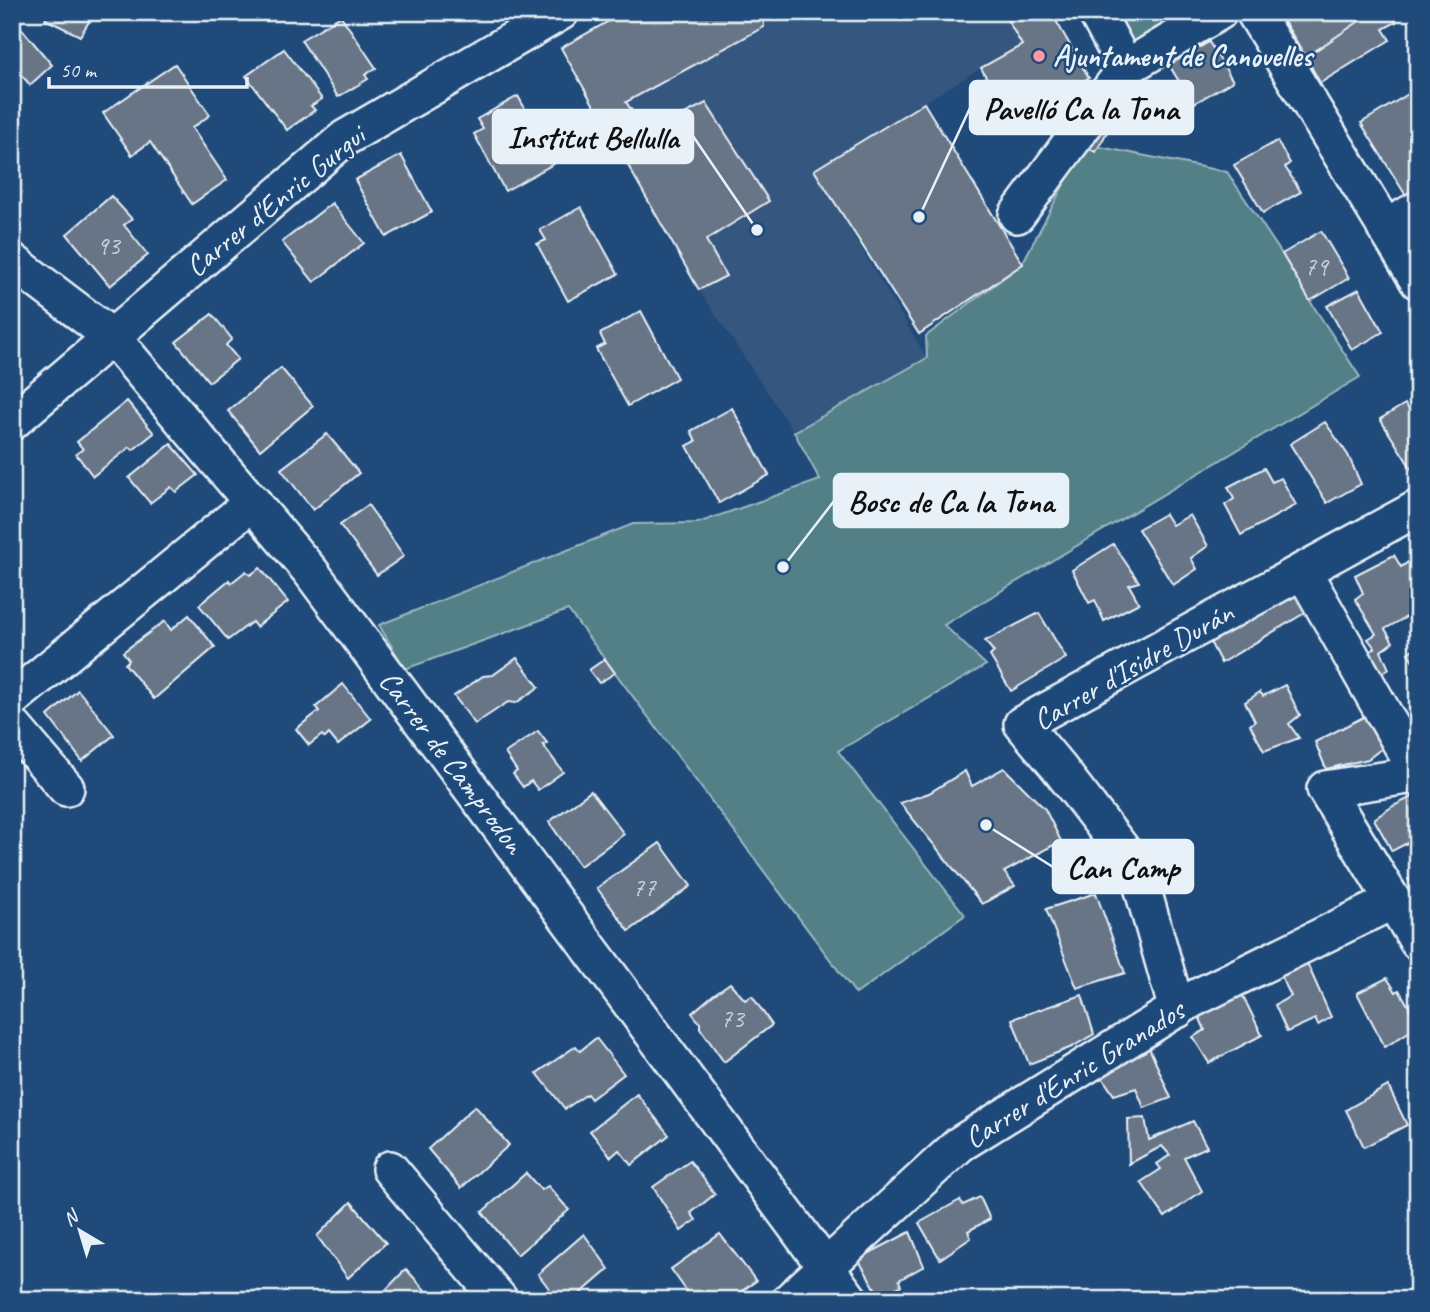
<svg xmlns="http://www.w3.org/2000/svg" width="1430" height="1312" viewBox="0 0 1430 1312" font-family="Caveat,sans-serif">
<rect width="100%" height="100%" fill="#1f4a7a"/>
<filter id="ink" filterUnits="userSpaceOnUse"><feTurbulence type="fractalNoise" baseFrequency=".0143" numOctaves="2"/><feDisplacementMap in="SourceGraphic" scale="14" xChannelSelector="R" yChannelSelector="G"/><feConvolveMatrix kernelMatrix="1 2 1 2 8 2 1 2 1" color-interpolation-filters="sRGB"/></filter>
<g filter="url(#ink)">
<!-- built -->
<path fill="#35577e" d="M625,12H1003L1022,45L981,68L814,170L927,358L794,432L699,290L561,48Z"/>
<!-- green -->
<g fill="#527f87" stroke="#9db8c0" stroke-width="2">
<path d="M1109,12H1201L1131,56Z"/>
<path d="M1085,144L1227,172L1282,254L1310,301L1360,377L944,625L986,665L838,751L965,915L856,994L568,610L405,669L379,625L633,524L698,523L820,480L794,432L927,358L926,336L1022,264Z"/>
</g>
<!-- building -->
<g fill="#687587" stroke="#e8f1f8" stroke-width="2">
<path d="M49,12H95L80,36L45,19Z"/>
<path d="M625,12H763L764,27L626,102L647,133L706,103L769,201L706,240L726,276L699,290L561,48Z"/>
<path d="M1003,12H1051L1089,78L1010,120L981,68L1022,45Z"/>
<path d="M1278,12H1367L1370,17L1306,57Z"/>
<path d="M1373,12H1391L1396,22L1383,29L1390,40L1320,83L1306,57Z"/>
<path d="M341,16L376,68L365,75L368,79L338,97L301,40Z"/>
<path d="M12,17L52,65L30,85L12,64Z"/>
<path d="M1209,42L1233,81L1193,104L1169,65Z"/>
<path d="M284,49L322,99L311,106L315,110L287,130L246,76Z"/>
<path d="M175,64L210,115L192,128L227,180L192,204L150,142L132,155L103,113Z"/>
<path d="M1418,88V193L1408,199L1361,123Z"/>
<path d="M518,96L555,163L505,191L474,134L483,129L477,119Z"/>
<path d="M924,103L1023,264L919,334L814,170Z"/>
<path d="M1099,112L1111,125L1096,152L1080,145Z"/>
<path d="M12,135L24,148L12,159Z"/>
<path d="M1277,141L1290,163L1285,167L1301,192L1263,213L1234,165Z"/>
<path d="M401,155L432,212L386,237L355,180Z"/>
<path d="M111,196L132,219L124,225L148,255L110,286L67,234Z"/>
<path d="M332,203L364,243L314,282L282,242Z"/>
<path d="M581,207L618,274L568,301L537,244L546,240L540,230Z"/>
<path d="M1321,231L1349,278L1310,301L1282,254Z"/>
<path d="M1359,289L1383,332L1352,350L1327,306Z"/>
<path d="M641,311L677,378L628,406L596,349L605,344L600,334Z"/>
<path d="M212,314L232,339L226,345L238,359L209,382L176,342Z"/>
<path d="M281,368L313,406L260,450L228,411Z"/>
<path d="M127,401L154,433L133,450L130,447L93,476L76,454L83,449L77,442Z"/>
<path d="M1405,404L1418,422V472L1415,474L1380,419Z"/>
<path d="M732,408L769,475L719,503L687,446L696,441L691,431Z"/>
<path d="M1325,422L1348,455L1361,484L1327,503L1290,444Z"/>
<path d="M327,434L359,473L313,510L281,469Z"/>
<path d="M171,444L198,475L176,492L171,487L150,503L129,478Z"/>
<path d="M1264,468L1272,482L1281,478L1296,505L1241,535L1225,505L1234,499L1228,487Z"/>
<path d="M368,505L404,556L377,575L340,525Z"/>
<path d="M1165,514L1172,525L1190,515L1208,546L1191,558L1197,569L1173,585L1138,529Z"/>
<path d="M1113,544L1139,582L1129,585L1139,603L1104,621L1095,600L1089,603L1072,570Z"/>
<path d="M1394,555L1401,567L1414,558L1418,564V603L1412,606L1415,612L1385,629L1393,642L1381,651L1389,669L1376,676L1363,656L1375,648L1368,639L1376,634L1355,599L1363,593L1355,575Z"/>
<path d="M260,568L288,602L256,627L252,622L228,640L199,605L229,580L231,583L246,571L250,575Z"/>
<path d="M1301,591L1313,608L1221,663L1209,640Z"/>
<path d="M1039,613L1066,658L1011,691L990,656L994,652L985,641Z"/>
<path d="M189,615L215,647L154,699L125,664L129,660L123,652L165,621L171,630Z"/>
<path d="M1418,645V669L1408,653Z"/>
<path d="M517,658L539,687L516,703L508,702L475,724L454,696L483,676L493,675Z"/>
<path d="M605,659L615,673L599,683L589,670Z"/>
<path d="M343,684L371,719L338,745L329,734L325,738L322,735L309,745L296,729L319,711L316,707Z"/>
<path d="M1285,685L1300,715L1289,724L1299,738L1264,751L1250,725L1255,721L1245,702L1260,692L1263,696Z"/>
<path d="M78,690L114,735L82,761L48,716Z"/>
<path d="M1369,714L1385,746L1368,759L1326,769L1315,742Z"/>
<path d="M538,731L547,743L543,745L563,772L538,790L531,781L523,787L513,774L517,771L505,753Z"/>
<path d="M1004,768L1045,809L1061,841L1004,872L1015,886L982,904L900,803L929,793L965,771L972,786Z"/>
<path d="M591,791L624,834L580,866L549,822Z"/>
<path d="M1412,797L1418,807V850L1411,841L1392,851L1374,819L1393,806Z"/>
<path d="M660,843L691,886L629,931L597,888Z"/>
<path d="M1418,873V897L1408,879Z"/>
<path d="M1096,893L1125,973L1077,988L1046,909Z"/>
<path d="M1307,963L1331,1017L1318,1025L1315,1019L1287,1032L1275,1005L1291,996L1280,974Z"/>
<path d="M1387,978L1396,992L1399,990L1418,1022V1026L1385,1047L1357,993Z"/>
<path d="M730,983L745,1000L752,996L772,1025L724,1062L700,1028V1023L692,1013L713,995Z"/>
<path d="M1241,992L1262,1035L1209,1063L1193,1037L1205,1030L1197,1012Z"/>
<path d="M1082,995L1094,1034L1072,1047L1029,1064L1012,1019Z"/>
<path d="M596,1038L624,1074L591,1099L587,1094L565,1109L537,1073L576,1046L580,1051Z"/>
<path d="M1148,1045L1171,1098L1144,1108L1136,1088L1114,1095L1095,1067Z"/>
<path d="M1388,1086L1407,1125L1364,1147L1346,1110Z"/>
<path d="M637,1094L669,1135L631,1165L619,1150L611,1157L590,1131Z"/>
<path d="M475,1106L509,1145L461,1188L428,1149Z"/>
<path d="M1145,1118L1149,1140L1193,1121L1207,1147L1184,1157L1202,1191L1165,1217L1141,1182L1161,1169L1157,1164L1170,1155L1162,1146L1129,1164L1128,1119Z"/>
<path d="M690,1161L715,1194L691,1213L696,1220L681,1231L653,1187Z"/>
<path d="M526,1173L541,1190L548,1186L569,1210L517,1255L482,1212Z"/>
<path d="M980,1197L990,1219L968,1231L971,1238L940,1259L919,1223L960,1200L963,1205Z"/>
<path d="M351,1202L386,1243L348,1278L317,1236Z"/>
<path d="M910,1232L924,1266L899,1280L901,1286L879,1295L858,1259Z"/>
<path d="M584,1234L609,1269L573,1300H558L538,1274Z"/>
<path d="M720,1234L756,1281L729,1300H693L671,1269Z"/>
<path d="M406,1269L434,1300H376Z"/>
</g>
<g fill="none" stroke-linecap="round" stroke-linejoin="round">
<defs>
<g id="minor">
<path d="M1096,12L1126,68"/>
<path d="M1254,12L1418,281"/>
<path d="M1017,215L1126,68L1219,12"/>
<path d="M1385,228L1418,209"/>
<path d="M12,261L112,337L311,572L850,1300"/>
<path d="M12,422L345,138L561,12"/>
<path d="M1303,571L1418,774"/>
<path d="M12,699L253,502"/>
<path d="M12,725L66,788"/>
<path d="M1418,777L1408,776L1325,789L1418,942"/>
<path d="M1177,1010L1137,869L1059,768L1022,724L1418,508"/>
<path d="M390,1169L500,1300"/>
<path d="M790,1300L960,1144L1193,999L1393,901"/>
</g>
</defs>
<!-- minor casing -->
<use href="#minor" stroke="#e8f1f8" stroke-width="40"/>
<!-- minor -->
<use href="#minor" stroke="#1f4a7a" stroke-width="35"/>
</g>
</g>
<!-- markers -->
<circle fill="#ff9aa2" stroke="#1f4a7a" stroke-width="2.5" cx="1039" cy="56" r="7"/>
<g text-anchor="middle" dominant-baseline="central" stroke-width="5" stroke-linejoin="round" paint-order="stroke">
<!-- number labels -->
<g font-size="26" fill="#c8d2dc">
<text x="108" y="245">93</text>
<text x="1316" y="266">79</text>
<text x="644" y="887">77</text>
<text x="732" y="1018">73</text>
</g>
<!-- poi labels -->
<g font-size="30" font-weight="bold" fill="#e8f1f8" stroke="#1f4a7a" text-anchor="start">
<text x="1053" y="56">Ajuntament de Canovelles</text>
</g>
<!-- street labels -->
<g font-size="30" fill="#e8f1f8" stroke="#1f4a7a">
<text transform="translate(275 201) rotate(-39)">Carrer d'Enric Gurgui</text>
<text transform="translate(1133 666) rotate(-30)">Carrer d'Isidre Durán</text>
<text transform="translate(452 762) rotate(53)">Carrer de Camprodon</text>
<text transform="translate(1074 1074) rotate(-32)">Carrer d'Enric Granados</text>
</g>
</g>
<!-- callouts -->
<path fill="none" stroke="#e8f1f8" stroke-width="2.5" d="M919 217L970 108M757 230L693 136M783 567L834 501M986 825L1053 867"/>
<g fill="#e8f1f8" stroke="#1f4a7a" stroke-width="2.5">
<circle cx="919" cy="217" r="7"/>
<circle cx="757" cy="230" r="7"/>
<circle cx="783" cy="567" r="7"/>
<circle cx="986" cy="825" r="7"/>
</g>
<g fill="#e8f1f8" stroke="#e8f1f8" stroke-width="2.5">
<rect x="970" y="81" width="223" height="53" rx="7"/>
<rect x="493" y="110" width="200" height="53" rx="7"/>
<rect x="834" y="474" width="234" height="53" rx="7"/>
<rect x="1053" y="840" width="140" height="53" rx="7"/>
</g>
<g font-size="32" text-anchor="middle" font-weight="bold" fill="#111">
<text x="1081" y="119">Pavelló Ca la Tona</text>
<text x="593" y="148">Institut Bellulla</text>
<text x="951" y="512">Bosc de Ca la Tona</text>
<text x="1123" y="878">Can Camp</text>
</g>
<!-- margin -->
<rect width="1430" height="1312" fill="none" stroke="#1f4a7a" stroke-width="42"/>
<rect x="21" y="21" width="1388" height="1270" fill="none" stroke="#e8f1f8" stroke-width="2.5" filter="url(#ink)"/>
<!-- north arrow -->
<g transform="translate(80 1231) rotate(322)" stroke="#1f4a7a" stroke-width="5" paint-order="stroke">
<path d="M0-5L12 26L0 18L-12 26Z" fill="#e8f1f8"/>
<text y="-10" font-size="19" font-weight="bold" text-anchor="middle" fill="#e8f1f8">N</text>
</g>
<!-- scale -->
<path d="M49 77v10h198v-10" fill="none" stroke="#e8f1f8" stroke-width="3.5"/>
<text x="60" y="77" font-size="21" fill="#e8f1f8" stroke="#1f4a7a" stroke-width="5" paint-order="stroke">50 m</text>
</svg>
